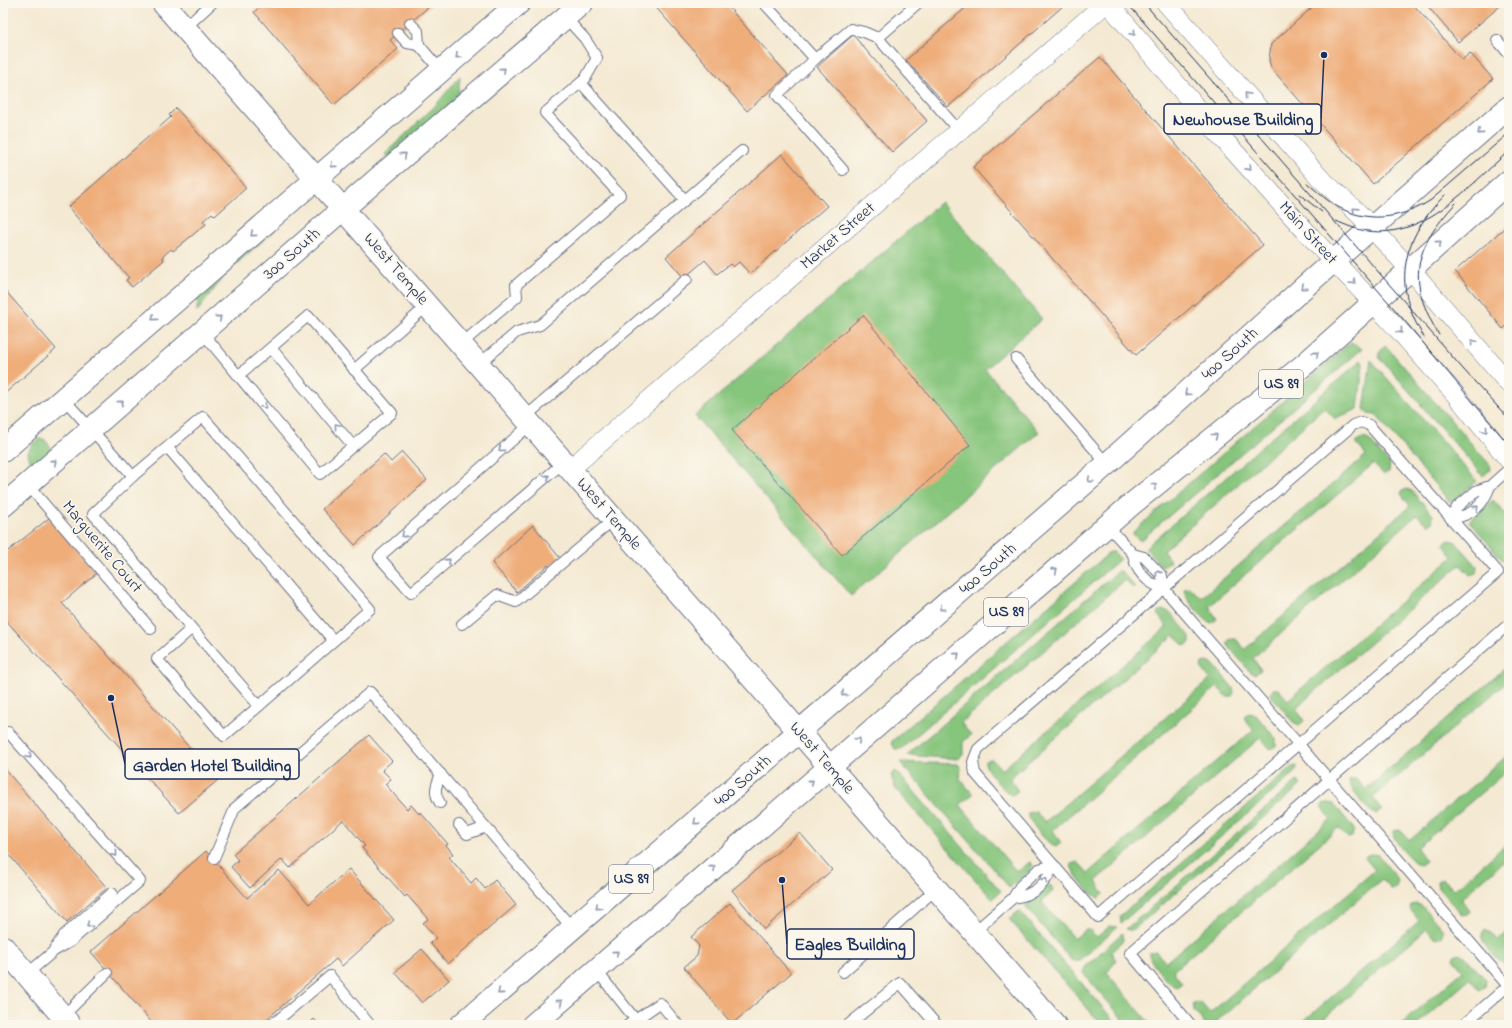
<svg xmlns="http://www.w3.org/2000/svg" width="1512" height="1028" viewBox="0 0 1512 1028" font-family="'Indie Flower',sans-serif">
<rect width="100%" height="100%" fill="#fbf7ec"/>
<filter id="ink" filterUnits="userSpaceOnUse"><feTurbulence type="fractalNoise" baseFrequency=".025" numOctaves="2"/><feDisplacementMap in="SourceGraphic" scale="8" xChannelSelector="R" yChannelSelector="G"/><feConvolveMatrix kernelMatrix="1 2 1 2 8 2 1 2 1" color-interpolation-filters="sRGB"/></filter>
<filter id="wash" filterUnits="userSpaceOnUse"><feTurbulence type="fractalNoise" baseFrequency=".012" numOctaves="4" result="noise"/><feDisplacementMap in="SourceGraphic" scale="16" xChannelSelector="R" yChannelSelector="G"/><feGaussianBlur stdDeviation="0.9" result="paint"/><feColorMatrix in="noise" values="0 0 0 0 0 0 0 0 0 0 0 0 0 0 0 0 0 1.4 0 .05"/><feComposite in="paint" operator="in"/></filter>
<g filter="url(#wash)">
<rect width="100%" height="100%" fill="#f4e9d2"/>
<!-- green -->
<g fill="#86c57c" stroke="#507a6d">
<path d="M460,76L458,98L389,159L385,154L435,106Z"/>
<path d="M941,202L1042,319L985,369L1039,432L851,596L695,416Z"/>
<path d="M271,225L275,230L228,271L197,312L198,289Z"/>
<path d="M1351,342L1362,349L1140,541L1133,534V532Z"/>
<path d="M1385,345L1490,465L1491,469L1483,476L1379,357V353Z"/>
<path d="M1361,360L1363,364L1358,409C1350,413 1343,414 1335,419L1324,408L1163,551L1169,559L1170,563L1164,566L1160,565L1145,548Z"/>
<path d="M1371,360L1477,481L1453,502L1449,501L1376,415L1368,414L1364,409Z"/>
<path d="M1363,438L1369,440L1390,464L1389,472L1383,474L1373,464L1209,606L1217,619L1212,623C1204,622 1183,596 1184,589L1191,588L1201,598L1366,455L1356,443L1358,440Z"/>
<path d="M39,439H44L54,451L35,466H31L28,452L32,445Z"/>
<path d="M1407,489L1412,491L1433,515L1432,523L1427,525L1417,515L1253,658L1261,670L1256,674L1250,672L1229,647L1227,643L1230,639H1236L1245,649L1410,506L1401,494L1402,491Z"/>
<path d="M1493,500L1509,518V568L1469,521Z"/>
<path d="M1450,540L1456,542L1477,566L1476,573L1470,575L1460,565L1296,708L1304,721L1299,725L1293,722L1273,698L1271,694L1273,689H1278L1288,700L1453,557L1444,545L1445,542Z"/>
<path d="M1110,552H1114L1120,559L901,749H895L891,742Z"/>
<path d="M1118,571L1122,572L1134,586V589L1125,580L961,723L971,735L963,742V754L957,759L907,755Z"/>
<path d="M1164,610L1170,612L1190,636V643L1184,646L1174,635L1010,778L1018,791L1012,795C1006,794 983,768 985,761L992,759L1002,770L1167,627L1158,615L1159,611Z"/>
<path d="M1207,662L1213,664L1233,688L1234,693L1231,697H1227L1217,687L1053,830L1061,843L1056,847C1049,846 1027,820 1028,813L1035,811L1045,822L1210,679L1201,667L1202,663Z"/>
<path d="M1509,665V680L1373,798L1382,810L1376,814C1369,813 1348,788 1349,780L1356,779L1366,789Z"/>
<path d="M1250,713L1256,715L1276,739V746L1270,749L1260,738L1096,881L1104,894L1099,898C1092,897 1070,871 1071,864L1078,862L1088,873L1253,730L1244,718L1245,715Z"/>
<path d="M1509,754V769L1417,848L1426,861L1420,865C1413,864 1391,839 1393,831L1400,830L1410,840Z"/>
<path d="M900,762L958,764L961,768L960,779L973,794L960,805L1017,872L1030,862L1033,865L1031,869L1010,888Z"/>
<path d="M1297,766L1296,772L1121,923L1120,916L1292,767Z"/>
<path d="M896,771L1001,891L992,899L895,788L891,775Z"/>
<path d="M1297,781L1301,785L1132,931L1126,929Z"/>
<path d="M1328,803L1334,804L1354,829L1352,837L1348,838L1338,828L1173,971L1182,983L1177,987C1170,987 1148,961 1149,953L1156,952L1166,962L1331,819L1322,808L1323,804Z"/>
<path d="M1509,842V857L1461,899L1470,911L1468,914L1462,915L1438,888L1437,881L1443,879L1454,890Z"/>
<path d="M1372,854L1378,855L1398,879L1396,888L1391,889L1382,879L1217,1021L1220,1025H1206L1194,1011L1193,1004L1200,1002L1210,1013L1375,870L1365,858L1367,855Z"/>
<path d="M1050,885L1053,888L1052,892L1042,902L1074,939L1085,930H1090L1097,937L1110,926L1117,927L1079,960L1072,961L1025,906Z"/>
<path d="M1417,904L1422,906L1443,930L1442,937L1436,939L1426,929L1316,1025H1299L1419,921L1410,909L1411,905Z"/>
<path d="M1019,911L1118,1025H1102L1009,919Z"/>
<path d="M1485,929L1489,931L1497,940L1509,930V944L1504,948L1509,954V965L1503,964C1495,956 1474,940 1485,929Z"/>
<path d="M1122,933L1123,941L1111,952L1116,960L1107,973L1151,1025H1128L1083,973L1085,967Z"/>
<path d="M1460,954L1465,956L1486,980L1485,987L1479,990L1470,979L1417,1025H1400L1463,971L1453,959L1454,956Z"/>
</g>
<g id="blocks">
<!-- building -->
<g fill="#efad7a">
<path d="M264,3H433L390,40L398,49L334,105L254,12Z"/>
<path d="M652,3H725L788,75L747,111Z"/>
<path d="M971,3H1061L1063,6L948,107L906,60Z"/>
<path d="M1317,3H1412L1462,60L1470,53L1493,79L1373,184L1271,68L1269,60L1271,44Z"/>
<path d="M1425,3H1497L1500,6L1458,42Z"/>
<path d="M853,35L927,121L892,152L817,67Z"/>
<path d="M1100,57L1263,245L1136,355L973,167Z"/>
<path d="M176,108L246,188L215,216L212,213L203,221L206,224L173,251L171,249L162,257L164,260L132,287L126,280L129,278L68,207L171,117L169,115Z"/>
<path d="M782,154L827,206L750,274L739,262L733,267L730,264L717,274L705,260L684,278L666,257Z"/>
<path d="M1509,224V324L1503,329L1455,271Z"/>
<path d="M3,288L56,349L3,395Z"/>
<path d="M863,315L970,445L842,555L732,430Z"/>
<path d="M402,452L427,480L355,545L322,509L384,454L391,462Z"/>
<path d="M49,518L97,573L62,603L218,780L179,813L3,617V555Z"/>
<path d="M533,525L560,558L550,567L548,565L517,592L492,563Z"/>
<path d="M369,735L392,761L382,770L391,779L385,784L407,809L411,805L419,814L420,812L448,844L446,845L453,854L449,857L471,883L476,878L485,889L495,880L516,905L448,964L430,943L436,938L423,923L428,919L407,895L405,897L362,848L365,846L343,820L290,868L282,859L250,888L231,867L238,860L233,854Z"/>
<path d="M3,767L107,888L67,922L3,848Z"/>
<path d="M800,833L832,870L764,929L732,890Z"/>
<path d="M206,851L247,898L279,870L309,904L349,869L394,920L342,966L336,959L260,1025H154L91,952Z"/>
<path d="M730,903L791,973L732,1024L684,967L697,956L699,946L691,937Z"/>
<path d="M422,949L449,980L422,1003L395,972Z"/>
<path d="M314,1019L320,1025H308Z"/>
</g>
</g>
</g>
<g filter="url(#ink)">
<use href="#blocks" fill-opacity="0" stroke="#677087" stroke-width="1"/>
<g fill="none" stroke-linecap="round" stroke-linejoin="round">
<defs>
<g id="lane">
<path d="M764,3L815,59L851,29L864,32L878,38L959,131"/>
<path d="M185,28L212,3"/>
<path d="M398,33L407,43L419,45L418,31L410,23"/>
<path d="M878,38L918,3"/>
<path d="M1497,40L1509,54"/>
<path d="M419,45L441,71"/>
<path d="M815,59L777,95L843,170"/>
<path d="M581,83L685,200"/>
<path d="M202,332L320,474L353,446L271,348"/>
<path d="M461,344L517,297L516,285L620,195L545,113L585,79L597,58L585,39L565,17"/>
<path d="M1016,359L1107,464"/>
<path d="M479,364L517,332L540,325L742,151"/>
<path d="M354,370L428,305"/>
<path d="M239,375L308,316L392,413L353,446"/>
<path d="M63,398L133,476"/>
<path d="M203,417L370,609L259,706L93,514L133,476Z"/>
<path d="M525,417L687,279"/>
<path d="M1361,422L1369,425L1498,572L1098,917L975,773L973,762L978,749L1353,425Z"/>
<path d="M531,424L379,557L411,593L564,462"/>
<path d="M168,448L333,640"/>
<path d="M28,485L151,629"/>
<path d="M1490,486C1483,506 1473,515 1451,519L1457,507L1476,491L1490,486L1509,469"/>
<path d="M1107,525L1133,554L1144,557L1162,576L1164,589C1147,583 1135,571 1133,554"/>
<path d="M1164,589L1508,986"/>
<path d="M462,624L497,595L516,602L614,519"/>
<path d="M191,629L157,659L224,736L259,706"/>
<path d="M3,737L8,732L140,881L70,942L54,951L27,974"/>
<path d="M440,803C433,792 436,786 441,774"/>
<path d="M459,825L467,834L486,827"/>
<path d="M214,858L235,808L370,692L573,929"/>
<path d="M974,932L1013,898L1020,886L1039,869L1054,865C1045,885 1035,895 1013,898"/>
<path d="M54,950L64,935L112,893"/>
<path d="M596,970L635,1019"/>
<path d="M843,972L936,889"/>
<path d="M63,1016L107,973"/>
<path d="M272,1025L330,976L370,1025"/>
<path d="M628,1025L660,1003L678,1025"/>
<path d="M848,1025L900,983L937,1025"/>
<path d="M1191,1025L1130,953L1509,624"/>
<path d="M1463,1025L1509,985"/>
</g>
<g id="street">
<path d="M1108,3L1223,139L1311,237L1396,327L1456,395L1509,460"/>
<path d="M1166,3L1320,178L1359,214L1418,278L1509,384"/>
<path d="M570,469L1106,3"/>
</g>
<g id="secondary">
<path d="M163,3L1055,1025"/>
<path d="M3,451L519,3"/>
<path d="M3,506L383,174L582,3"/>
<path d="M3,947L70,1025"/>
</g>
<g id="primary">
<path d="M461,1025L1107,464L1311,281L1509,107"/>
<path d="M533,1025L1132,504L1305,364L1509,181"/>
</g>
</defs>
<!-- lane casing -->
<use href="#lane" stroke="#677087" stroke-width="12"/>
<!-- street casing -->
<use href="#street" stroke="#677087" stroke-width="20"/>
<!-- secondary casing -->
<use href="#secondary" stroke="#677087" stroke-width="24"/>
<!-- primary casing -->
<use href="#primary" stroke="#677087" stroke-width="24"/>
<!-- lane -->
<use href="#lane" stroke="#fff" stroke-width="10"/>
<!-- street -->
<use href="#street" stroke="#fff" stroke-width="19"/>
<!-- secondary -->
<use href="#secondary" stroke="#fff" stroke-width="22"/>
<!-- primary -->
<use href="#primary" stroke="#fff" stroke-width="22"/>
<!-- tram -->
<g stroke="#1b2f5e" stroke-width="1">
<path d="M1127,3L1404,320L1509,445"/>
<path d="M1144,3L1463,369L1509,419"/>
<path d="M1307,183C1318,192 1329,203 1342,209C1371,223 1404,218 1431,200L1509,133"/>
<path d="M1299,194L1322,212"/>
<path d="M1336,221C1346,225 1356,230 1368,231C1425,239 1470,185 1509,151"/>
<path d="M1439,335C1406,280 1413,249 1456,203"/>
<path d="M1424,337C1390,284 1403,237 1445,195"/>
</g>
</g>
<!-- one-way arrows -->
<defs><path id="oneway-chevron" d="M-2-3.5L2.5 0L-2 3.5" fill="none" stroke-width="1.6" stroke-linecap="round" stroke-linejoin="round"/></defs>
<g stroke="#8d97ae">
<use href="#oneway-chevron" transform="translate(1133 33) rotate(50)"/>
<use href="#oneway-chevron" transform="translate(458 56) rotate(139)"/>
<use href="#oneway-chevron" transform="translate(503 70) rotate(-41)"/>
<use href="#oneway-chevron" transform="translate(1247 95) rotate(-131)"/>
<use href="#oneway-chevron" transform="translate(1480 132) rotate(139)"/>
<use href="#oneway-chevron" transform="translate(404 155) rotate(-41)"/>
<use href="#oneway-chevron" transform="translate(333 165) rotate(139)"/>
<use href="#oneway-chevron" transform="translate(1249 168) rotate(48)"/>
<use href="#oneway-chevron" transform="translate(1355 210) rotate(-136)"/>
<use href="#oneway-chevron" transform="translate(253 234) rotate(140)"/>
<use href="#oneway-chevron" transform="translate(1439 243) rotate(-41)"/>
<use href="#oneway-chevron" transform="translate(1353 282) rotate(46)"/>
<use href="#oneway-chevron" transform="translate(1304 287) rotate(138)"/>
<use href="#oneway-chevron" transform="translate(154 318) rotate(140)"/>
<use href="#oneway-chevron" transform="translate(219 318) rotate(-41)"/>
<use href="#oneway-chevron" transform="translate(1400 331) rotate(49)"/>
<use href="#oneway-chevron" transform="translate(1473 342) rotate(-131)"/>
<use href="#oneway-chevron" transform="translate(1316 354) rotate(-41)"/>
<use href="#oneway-chevron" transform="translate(1187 393) rotate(138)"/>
<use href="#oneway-chevron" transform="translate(121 403) rotate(-41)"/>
<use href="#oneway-chevron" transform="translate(264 406) rotate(50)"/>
<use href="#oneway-chevron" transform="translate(337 426) rotate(-130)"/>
<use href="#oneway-chevron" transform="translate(1485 430) rotate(52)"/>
<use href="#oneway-chevron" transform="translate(1215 436) rotate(-38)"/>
<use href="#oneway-chevron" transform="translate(501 449) rotate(140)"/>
<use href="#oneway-chevron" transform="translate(54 462) rotate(-41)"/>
<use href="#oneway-chevron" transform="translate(547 477) rotate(-41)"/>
<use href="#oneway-chevron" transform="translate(1090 480) rotate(139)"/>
<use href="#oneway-chevron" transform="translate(1154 486) rotate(-39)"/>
<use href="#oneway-chevron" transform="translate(1476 508) rotate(-41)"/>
<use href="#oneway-chevron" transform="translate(404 535) rotate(139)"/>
<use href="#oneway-chevron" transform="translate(448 561) rotate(-40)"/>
<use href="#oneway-chevron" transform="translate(1055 570) rotate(-41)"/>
<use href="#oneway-chevron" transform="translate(1158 573) rotate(-125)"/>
<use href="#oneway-chevron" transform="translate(942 608) rotate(139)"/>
<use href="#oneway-chevron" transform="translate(957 655) rotate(-41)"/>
<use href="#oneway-chevron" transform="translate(844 694) rotate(139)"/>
<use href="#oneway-chevron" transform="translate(858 740) rotate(-42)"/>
<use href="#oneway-chevron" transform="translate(29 756) rotate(49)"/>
<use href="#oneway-chevron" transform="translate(811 782) rotate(-41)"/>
<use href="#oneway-chevron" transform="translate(696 822) rotate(139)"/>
<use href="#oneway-chevron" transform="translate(115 854) rotate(49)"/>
<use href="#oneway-chevron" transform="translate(713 868) rotate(-41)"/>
<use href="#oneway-chevron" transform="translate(1045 880) rotate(-51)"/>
<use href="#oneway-chevron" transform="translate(598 907) rotate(139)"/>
<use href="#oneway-chevron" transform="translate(89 925) rotate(139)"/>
<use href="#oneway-chevron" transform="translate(616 953) rotate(-41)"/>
<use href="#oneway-chevron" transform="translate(500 992) rotate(139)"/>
<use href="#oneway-chevron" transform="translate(560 1002) rotate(-41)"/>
</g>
</g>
<g text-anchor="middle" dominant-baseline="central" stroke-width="3.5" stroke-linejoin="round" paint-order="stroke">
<!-- shield labels -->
<g fill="#fbf7ec" stroke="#5e6b89" stroke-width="1">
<rect x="1259" y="370" width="44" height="28" rx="3"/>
<rect x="984" y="598" width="44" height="28" rx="3"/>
<rect x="609" y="865" width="44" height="28" rx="3"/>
</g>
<g font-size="16" font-weight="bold" fill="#1b2f5e">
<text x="1281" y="384">US 89</text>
<text x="1006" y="612">US 89</text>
<text x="631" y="879">US 89</text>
</g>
<!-- street labels -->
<g font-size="17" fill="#1b2f5e" stroke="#fbf7ec">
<text transform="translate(1308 233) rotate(48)">Main Street</text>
<text transform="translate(838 236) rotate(-41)">Market Street</text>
<text transform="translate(292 254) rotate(-41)">300 South</text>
<text transform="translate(396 269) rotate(49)">West Temple</text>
<text transform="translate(1230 354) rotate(-42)">400 South</text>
<text transform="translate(609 514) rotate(49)">West Temple</text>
<text transform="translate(102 547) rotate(50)">Marguerite Court</text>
<text transform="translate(988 569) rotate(-41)">400 South</text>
<text transform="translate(822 758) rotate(49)">West Temple</text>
<text transform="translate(743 781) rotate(-41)">400 South</text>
</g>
</g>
<!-- callouts -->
<path fill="none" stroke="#1b2f5e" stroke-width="1.5" d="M1324 55L1321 119M111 698L125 764M782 880L787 944"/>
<g fill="#1b2f5e" stroke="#fbf7ec" stroke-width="1.5">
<circle cx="1324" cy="55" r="4"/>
<circle cx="111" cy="698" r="4"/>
<circle cx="782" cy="880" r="4"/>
</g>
<g fill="#fbf7ec" stroke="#1b2f5e" stroke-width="1.5">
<rect x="1164" y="104" width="157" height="30" rx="4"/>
<rect x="125" y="749" width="174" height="30" rx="4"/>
<rect x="787" y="929" width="127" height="30" rx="4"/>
</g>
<g font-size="18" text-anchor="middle" font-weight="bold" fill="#1b2f5e">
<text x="1243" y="125">Newhouse Building</text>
<text x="212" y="771">Garden Hotel Building</text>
<text x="850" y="950">Eagles Building</text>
</g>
<!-- margin -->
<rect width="1512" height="1028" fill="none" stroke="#fbf7ec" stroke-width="16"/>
</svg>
